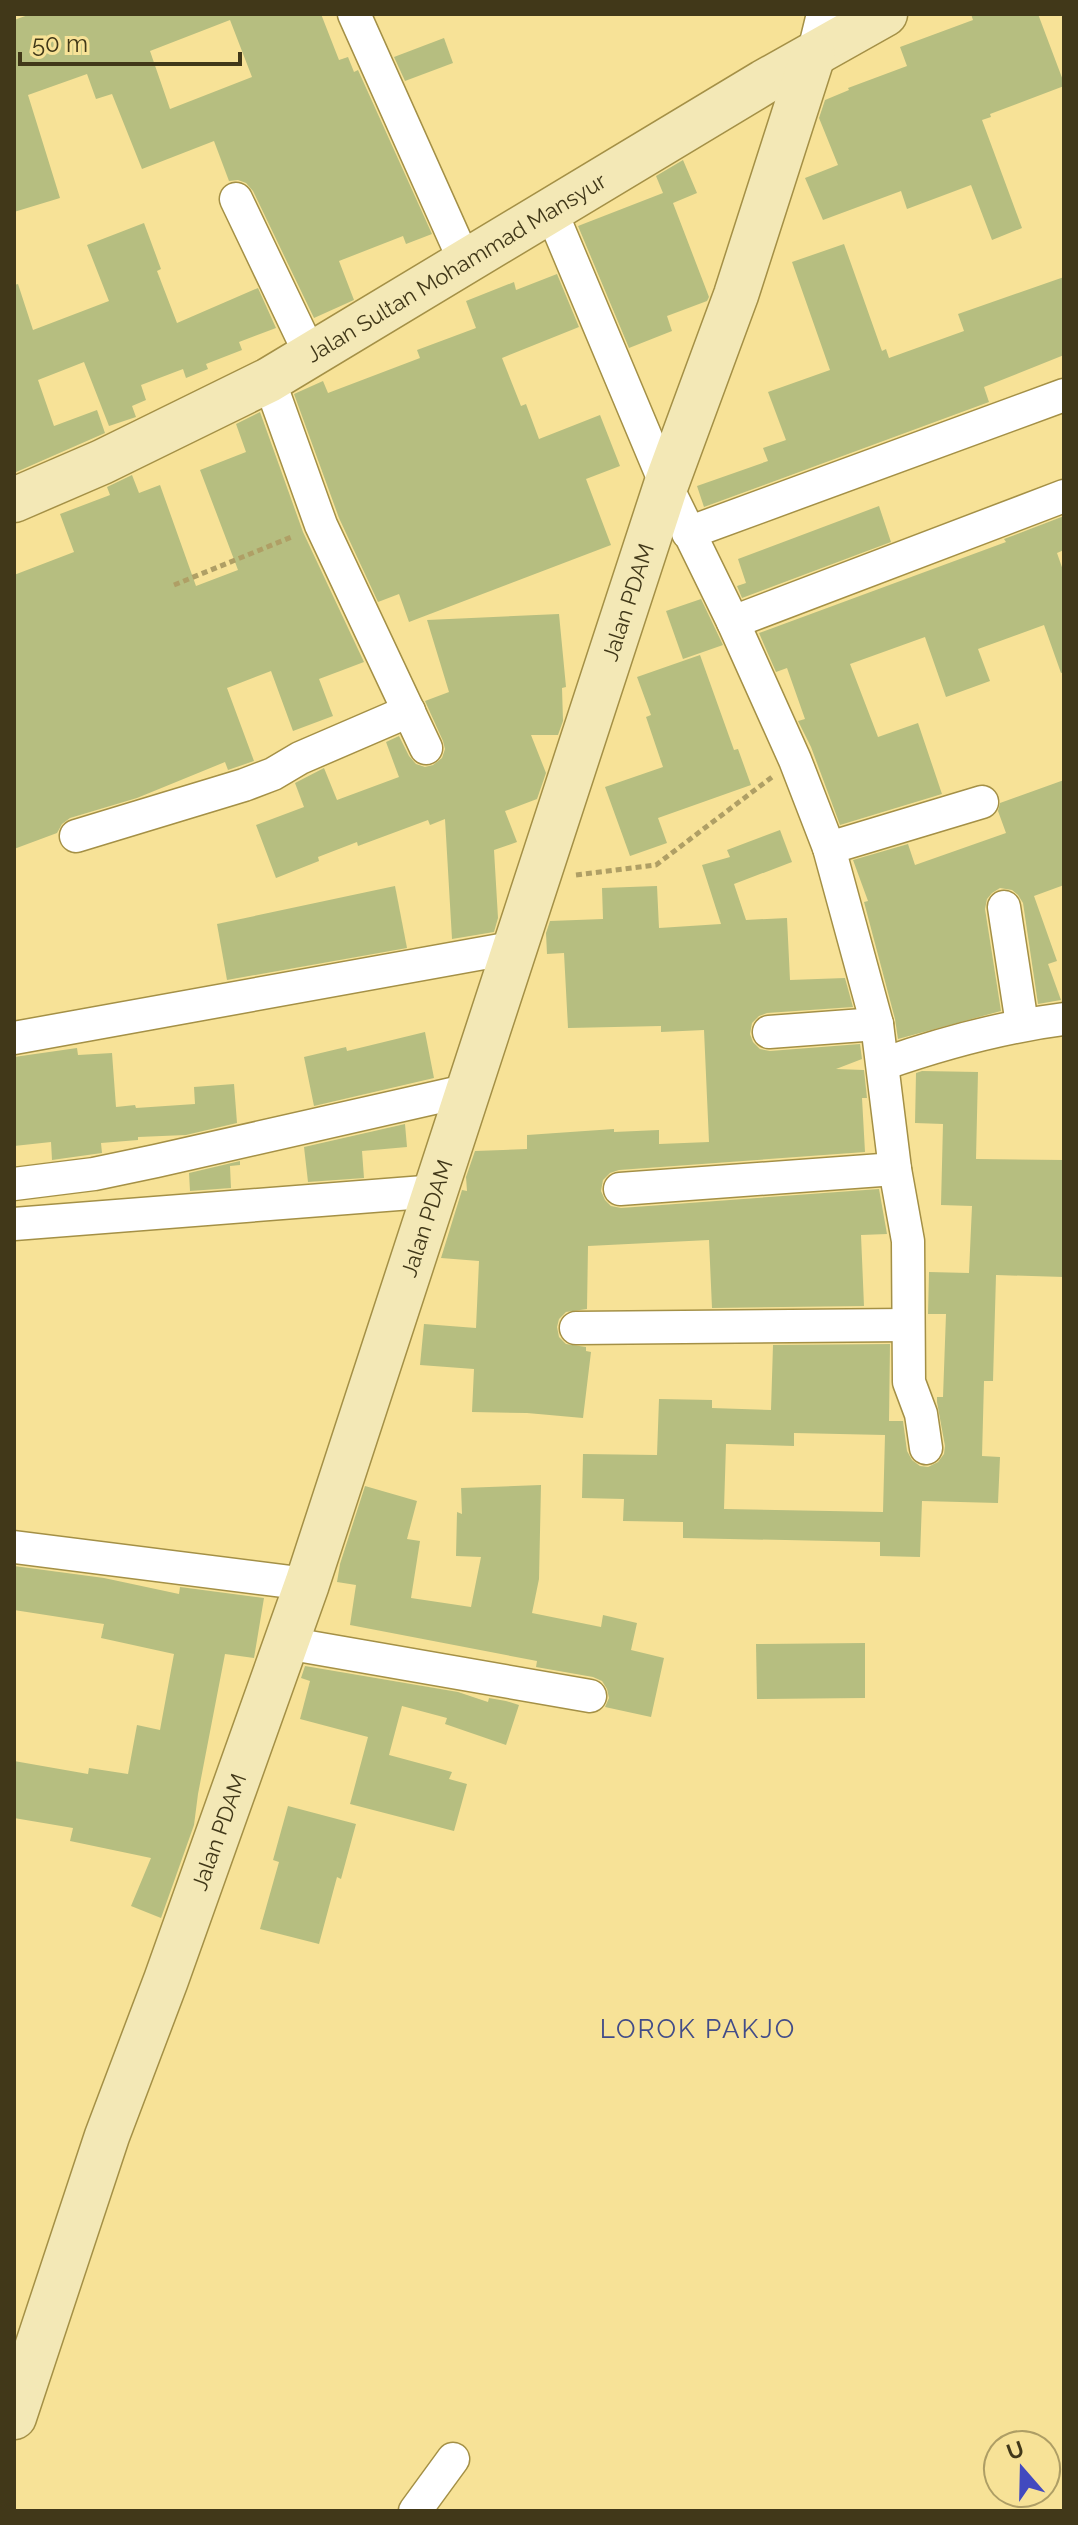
<svg xmlns="http://www.w3.org/2000/svg" width="1078" height="2525" viewBox="0 0 1078 2525" font-family="Raleway,sans-serif">
<rect width="100%" height="100%" fill="#f7e297"/>
<!-- building -->
<g fill="#b6be80" fill-rule="evenodd">
<path d="M31,14H321L339,60L348,57L354,72L358,70L432,234L406,244L403,236L339,261L354,300L314,318L253,191L246,183L238,180L229,181L214,141L142,169L112,94L96,99L87,74L28,95L60,198L14,212V20ZM230,20L252,77L170,109L150,51Z"/>
<path d="M971,14H1038L1064,83V86L990,114L991,117L982,120L1022,228L992,240L971,185L907,209L901,191L823,220L805,178L838,165L819,118L825,100L849,90L848,88L907,66L900,47L973,20Z"/>
<path d="M444,38L453,63L405,81L394,57Z"/>
<path d="M683,160L697,193L673,203L709,297L707,301L667,316L672,331L629,348L578,226L663,193L656,176Z"/>
<path d="M144,223L161,269L157,271L177,323L258,288L276,328L239,342L242,350L206,364L208,369L186,378L183,369L141,385L146,400L132,406L136,417L109,426L84,362L38,380L54,426L97,410L105,433L14,473V285L18,284L33,330L109,301L87,245Z"/>
<path d="M844,244L882,351L886,349L889,358L964,331L958,314L1064,277V355L984,387L989,402L704,507L697,486L768,461L763,448L786,440L768,392L830,370L792,262Z"/>
<path d="M557,274L579,327L502,358L521,406L526,404L539,439L600,415L620,466L586,479L611,545L409,622L399,594L378,602L339,518L294,394L323,381L328,393L420,358L417,350L476,328L466,301L514,282L516,290Z"/>
<path d="M260,412L303,532L364,662L319,679L333,716L293,731L271,671L227,688L254,761L228,770L225,762L137,798L70,818L62,824L57,833L14,849V575L74,552L60,514L110,495L107,487L132,475L139,493L160,485L196,586L238,570L200,470L246,452L236,424Z"/>
<path d="M879,506L891,542L742,598L737,586L746,583L738,559Z"/>
<path d="M1064,516V550L1057,553L1064,573V672L1061,673L1044,625L978,649L990,681L946,697L925,637L850,664L878,737L918,723L942,794L840,825L811,747L798,721L805,719L787,668L776,672L759,633L1006,542L1004,539Z"/>
<path d="M701,599L723,645L683,659L666,611Z"/>
<path d="M559,614L566,687L562,688L563,721L558,735H531L546,773L537,799L505,811L517,842L494,850L498,918L494,932L452,939L445,819L430,825L428,820L358,846L357,842L318,857L319,861L276,878L256,825L304,807L295,783L324,768L337,800L399,777L386,742L399,736L409,756L416,764L425,767L433,765L442,758L445,749L443,741L425,701L449,692L427,620Z"/>
<path d="M700,655L734,750L738,749L751,785L658,818L667,843L630,856L605,787L663,767L646,717L651,715L637,677Z"/>
<path d="M1064,780V885L1034,896L1057,961L1048,964L1061,1000L1038,1004L1023,903L1018,895L1012,890L1000,888L992,893L987,899L985,909L1001,1011L898,1039L895,1019L864,902L868,901L853,860L908,844L915,865L1006,833L998,811L1000,803Z"/>
<path d="M780,830L792,862L734,884L746,920L787,918L790,980L845,978L853,1007L767,1013L759,1016L752,1023L750,1034L753,1042L760,1049L770,1051L860,1044L862,1059L836,1069L864,1070L867,1098H862L865,1152L619,1170L610,1173L603,1180L601,1191L605,1200L611,1206L621,1208L879,1189L887,1234L861,1235L864,1306L712,1308L709,1240L588,1246L587,1309L566,1312L559,1319L557,1327L559,1337L566,1344L586,1347V1351L591,1352L583,1418L527,1413L472,1412L474,1369L420,1365L424,1324L476,1328L479,1261L441,1258L462,1190L467,1191L466,1177L475,1151L527,1149V1135L614,1129V1132L659,1130V1144L709,1142L704,1030L661,1032V1026L568,1028L564,953L547,954L546,933L550,921L603,919L602,888L657,886L659,928L721,924L702,865L730,857L727,850Z"/>
<path d="M395,886L407,948L227,980L217,924Z"/>
<path d="M425,1032L434,1078L314,1106L304,1057L346,1047L347,1051Z"/>
<path d="M77,1048L78,1055L112,1053L116,1107L135,1105L136,1108L195,1104L194,1087L234,1084L237,1123L186,1135L138,1137V1140L101,1143L102,1153L52,1160L51,1142L14,1146V1057Z"/>
<path d="M922,1071L978,1072L976,1159L1064,1160V1277L996,1275L993,1381H984L982,1456L1000,1457L998,1503L922,1501L920,1557L880,1556V1542L683,1538V1522L623,1521L624,1499L582,1498L583,1454L657,1455L659,1399L712,1400V1408L771,1410L773,1345L890,1344L889,1421H903L907,1451L912,1460L920,1466L928,1467L938,1462L944,1454L945,1446L937,1402V1397H943L946,1314H928L929,1272L969,1273L972,1206L941,1205L943,1124L915,1123L916,1073ZM794,1433L885,1435L883,1512L724,1509L726,1444L794,1446Z"/>
<path d="M405,1124L407,1147L362,1151L364,1178L308,1182L304,1147Z"/>
<path d="M240,1161V1165L230,1166L231,1188L190,1191L189,1173Z"/>
<path d="M541,1485L539,1579L532,1613L601,1627L603,1615L637,1623L631,1650L664,1658L651,1717L605,1707L609,1698L607,1689L602,1681L593,1677L536,1667L537,1661L350,1625L356,1585L337,1582L340,1564L365,1486L417,1501L407,1539L420,1541L411,1598L471,1607L481,1557L456,1556L457,1512L462,1514L461,1488Z"/>
<path d="M14,1566L104,1578L179,1594L180,1587L264,1598L254,1658L225,1654L198,1794L194,1825L161,1918L131,1906L151,1858L70,1841L73,1828L14,1818V1761L88,1774L89,1768L128,1774L137,1725L160,1730L174,1654L101,1638L104,1624L14,1610Z"/>
<path d="M865,1643V1698L757,1699L756,1644Z"/>
<path d="M305,1666L458,1692L488,1702L489,1698L506,1701L519,1705L506,1745L445,1724L447,1718L402,1706L389,1755L452,1772L449,1779L467,1784L454,1831L350,1804L368,1737L300,1719L310,1681L301,1678Z"/>
<path d="M288,1806L356,1824L341,1879L337,1877L319,1944L260,1929L279,1862L273,1860Z"/>
</g>
<g fill="none" stroke-linecap="round" stroke-linejoin="round">
<defs>
<g id="street">
<path d="M354,14L465,262"/>
<path d="M813,55L823,14"/>
<path d="M236,199L311,356"/>
<path d="M551,211L666,485L733,622L795,760L829,848L877,1024L895,1169L908,1241L909,1382L921,1414L926,1448"/>
<path d="M269,380L321,525L426,748"/>
<path d="M688,533L1064,395"/>
<path d="M733,622L1064,496"/>
<path d="M76,836L244,785L273,774L300,758L409,711"/>
<path d="M829,848L982,802"/>
<path d="M1004,907L1022,1024"/>
<path d="M769,1032L877,1024"/>
<path d="M14,1038L517,947"/>
<path d="M883,1064C943,1043 1001,1027 1064,1019"/>
<path d="M14,1184L94,1174L156,1161L469,1090"/>
<path d="M620,1189L895,1169"/>
<path d="M14,1224L437,1191"/>
<path d="M576,1328L907,1325"/>
<path d="M14,1547L307,1584"/>
<path d="M286,1643L590,1696"/>
<path d="M415,2511L453,2459"/>
</g>
<g id="secondary">
<path id="s1" d="M14,500L102,462L269,380L764,82L885,14"/>
<path id="s2" d="M14,2417L107,2136L166,1980L307,1584L666,485L736,295L813,55"/>
</g>
</defs>
<!-- street casing -->
<use href="#street" stroke="#a49046" stroke-width="35"/>
<!-- secondary casing -->
<use href="#secondary" stroke="#a49046" stroke-width="47"/>
<!-- path -->
<g stroke="#af9f65" stroke-width="5" stroke-dasharray="6 4" stroke-linecap="butt">
<path d="M174,585L294,536"/>
<path d="M576,875L656,865L772,777"/>
</g>
<!-- street -->
<use href="#street" stroke="#fff" stroke-width="32"/>
<!-- secondary -->
<use href="#secondary" stroke="#f3e8b6" stroke-width="44"/>
</g>
<g text-anchor="middle" dominant-baseline="central" stroke-width="6" stroke-linejoin="round" paint-order="stroke">
<!-- street labels -->
<g font-size="22" fill="#413819" stroke="#f7e297">
<text stroke="none"><textPath href="#s1" startOffset="500">Jalan Sultan Mohammad Mansyur</textPath></text>
<text stroke="none"><textPath href="#s2" startOffset="1916">Jalan PDAM</textPath></text>
<text stroke="none"><textPath href="#s2" startOffset="1268">Jalan PDAM</textPath></text>
<text stroke="none"><textPath href="#s2" startOffset="620">Jalan PDAM</textPath></text>
</g>
<!-- quarter labels -->
<g font-size="26" letter-spacing="2" fill="#424c89" stroke="#f7e297">
<text x="698" y="2029">LOROK PAKJO</text>
</g>
</g>
<!-- border -->
<rect width="1078" height="2525" fill="none" stroke="#413819" stroke-width="32"/>
<!-- north arrow -->
<g transform="translate(1022 2469) rotate(340)"><circle r="38" fill="#f7e297" stroke="#ae9e65" stroke-width="2"/>
<path d="M0-6L14 30L0 20L-14 30Z" fill="#424abf"/>
<text y="-12" font-size="22" font-weight="bold" text-anchor="middle" fill="#413819">U</text>
</g>
<!-- scale -->
<path d="M20 52v12h220v-12" fill="none" stroke="#413819" stroke-width="4"/>
<text x="32" y="52" font-size="24" fill="#413819" stroke="#f7e297" stroke-width="6" paint-order="stroke">50 m</text>
</svg>
